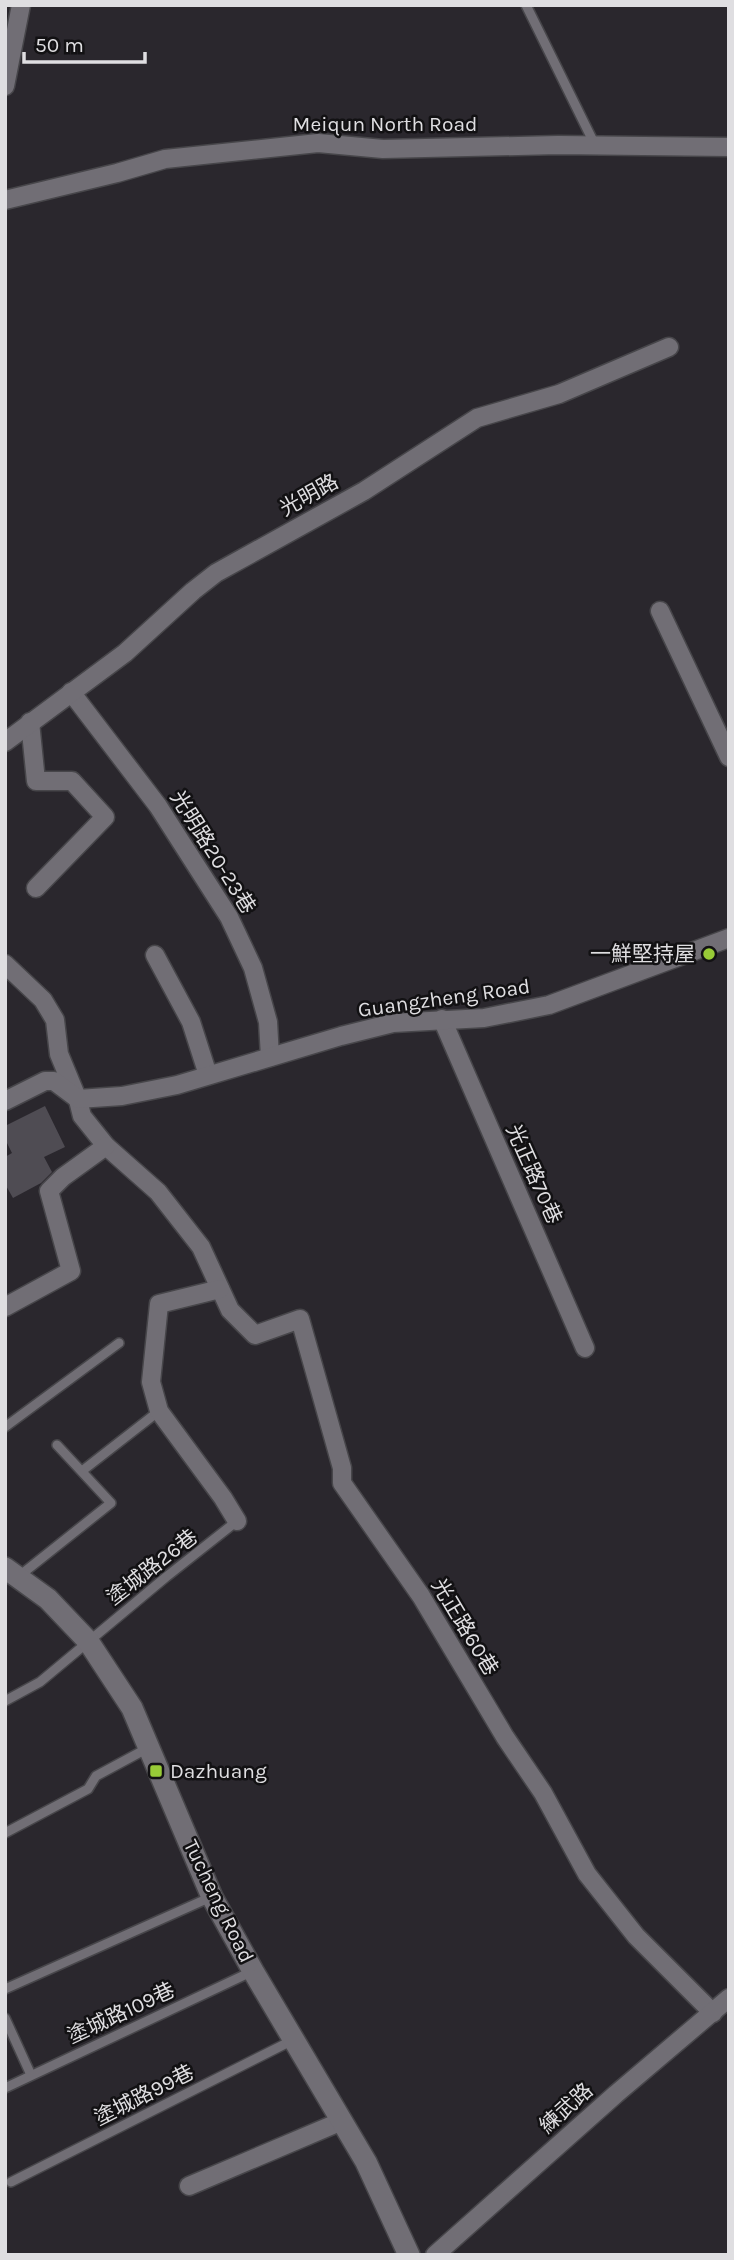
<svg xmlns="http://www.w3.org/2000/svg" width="734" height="2260" viewBox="0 0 734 2260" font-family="Karla,'Noto Sans TC',sans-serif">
<rect width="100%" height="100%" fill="#2a272d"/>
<!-- building -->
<path fill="#4f4c53" d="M45,1106L65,1147L44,1157L52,1172L41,1183L13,1198L5,1184V1157L12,1153L5,1139V1126Z"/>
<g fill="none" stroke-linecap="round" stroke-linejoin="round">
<defs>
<g id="service">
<path d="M526,5L595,145"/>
<path d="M5,1427L119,1343"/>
<path d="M82,1471L159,1411"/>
<path d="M18,1577L111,1503L57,1445"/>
<path d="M5,1701L40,1682L166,1577L237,1521"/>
<path d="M5,1833L88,1789L96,1776L148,1748"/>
<path d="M5,1989L211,1897"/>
<path d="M5,2018L31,2075"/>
<path d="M5,2088L253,1971"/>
<path d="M11,2182L293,2040"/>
</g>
<g id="minor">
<path d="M5,86L21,5"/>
<path d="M5,200L117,173L165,159L318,143L383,149L558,145L729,147"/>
<path d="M660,611L729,757"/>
<path d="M71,692L158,806L229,917L253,968L268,1022L270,1057"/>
<path d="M30,722L36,781H72L105,817L36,888"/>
<path d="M5,742L125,653L193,591L216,573L364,491L477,418L559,394L669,347"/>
<path d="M155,955L191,1022L208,1075"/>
<path d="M5,964L43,1000L55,1020L59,1054L78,1100L82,1116L106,1146L158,1192L201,1247L230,1310L255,1335L300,1319L342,1468V1483L421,1596L505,1737L543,1793L587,1874L636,1936L713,2013"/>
<path d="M442,1019L585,1348"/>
<path d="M5,1101L45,1081H54L78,1099L122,1096L177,1085L341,1036L393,1023L484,1018L549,1005L729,938"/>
<path d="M220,1289L159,1304L151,1382L159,1411L223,1498L237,1521"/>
<path d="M5,1307L71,1271L49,1191L63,1177L106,1146"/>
<path d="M189,2186L342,2121"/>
<path d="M435,2255L616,2094L729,1998"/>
</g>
<path id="tertiary" d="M5,1568L48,1599L88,1641L132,1708L212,1897L253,1971L366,2162L409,2255"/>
</defs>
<!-- service casing -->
<use href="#service" stroke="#47464a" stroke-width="12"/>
<!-- minor casing -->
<use href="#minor" stroke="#47464a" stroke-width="21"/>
<!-- tertiary casing -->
<use href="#tertiary" stroke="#47464a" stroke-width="24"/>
<!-- service -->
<use href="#service" stroke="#716e75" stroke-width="9"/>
<!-- minor -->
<use href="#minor" stroke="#716e75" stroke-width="18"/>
<!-- tertiary -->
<use href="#tertiary" stroke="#716e75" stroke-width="21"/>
</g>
<!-- markers -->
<g fill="#98cb37" stroke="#121113" stroke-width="2.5">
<circle cx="709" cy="954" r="7"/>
<rect x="149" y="1764" width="14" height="14" rx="3.5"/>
</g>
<g text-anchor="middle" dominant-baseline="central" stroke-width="5" stroke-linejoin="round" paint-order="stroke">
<!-- street labels -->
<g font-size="21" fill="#dfdee1" stroke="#121113">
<text x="385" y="124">Meiqun North Road</text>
<text transform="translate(309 495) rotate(-29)">光明路</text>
<text transform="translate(213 852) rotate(58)">光明路20-23巷</text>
<text transform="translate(444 998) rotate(-8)">Guangzheng Road</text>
<text transform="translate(534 1174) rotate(66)">光正路70巷</text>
<text transform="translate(152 1567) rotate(-38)">塗城路26巷</text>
<text transform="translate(465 1627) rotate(59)">光正路60巷</text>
<text transform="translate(219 1901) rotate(64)">Tucheng Road</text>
<text transform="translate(121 2013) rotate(-25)">塗城路109巷</text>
<text transform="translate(144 2095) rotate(-27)">塗城路99巷</text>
<text transform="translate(566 2108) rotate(-42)">練武路</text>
</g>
<!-- poi labels -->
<g font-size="21" fill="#dfdee1" stroke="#121113" text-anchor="end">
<text x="695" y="954">一鮮堅持屋</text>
<text x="170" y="1771" text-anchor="start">Dazhuang</text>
</g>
</g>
<!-- border -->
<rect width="734" height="2260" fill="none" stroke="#dfdee1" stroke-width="14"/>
<!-- scale -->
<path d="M24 52v10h121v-10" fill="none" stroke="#dfdee1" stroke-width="3.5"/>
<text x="35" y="52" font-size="21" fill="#dfdee1" stroke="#121113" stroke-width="5" paint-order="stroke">50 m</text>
</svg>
